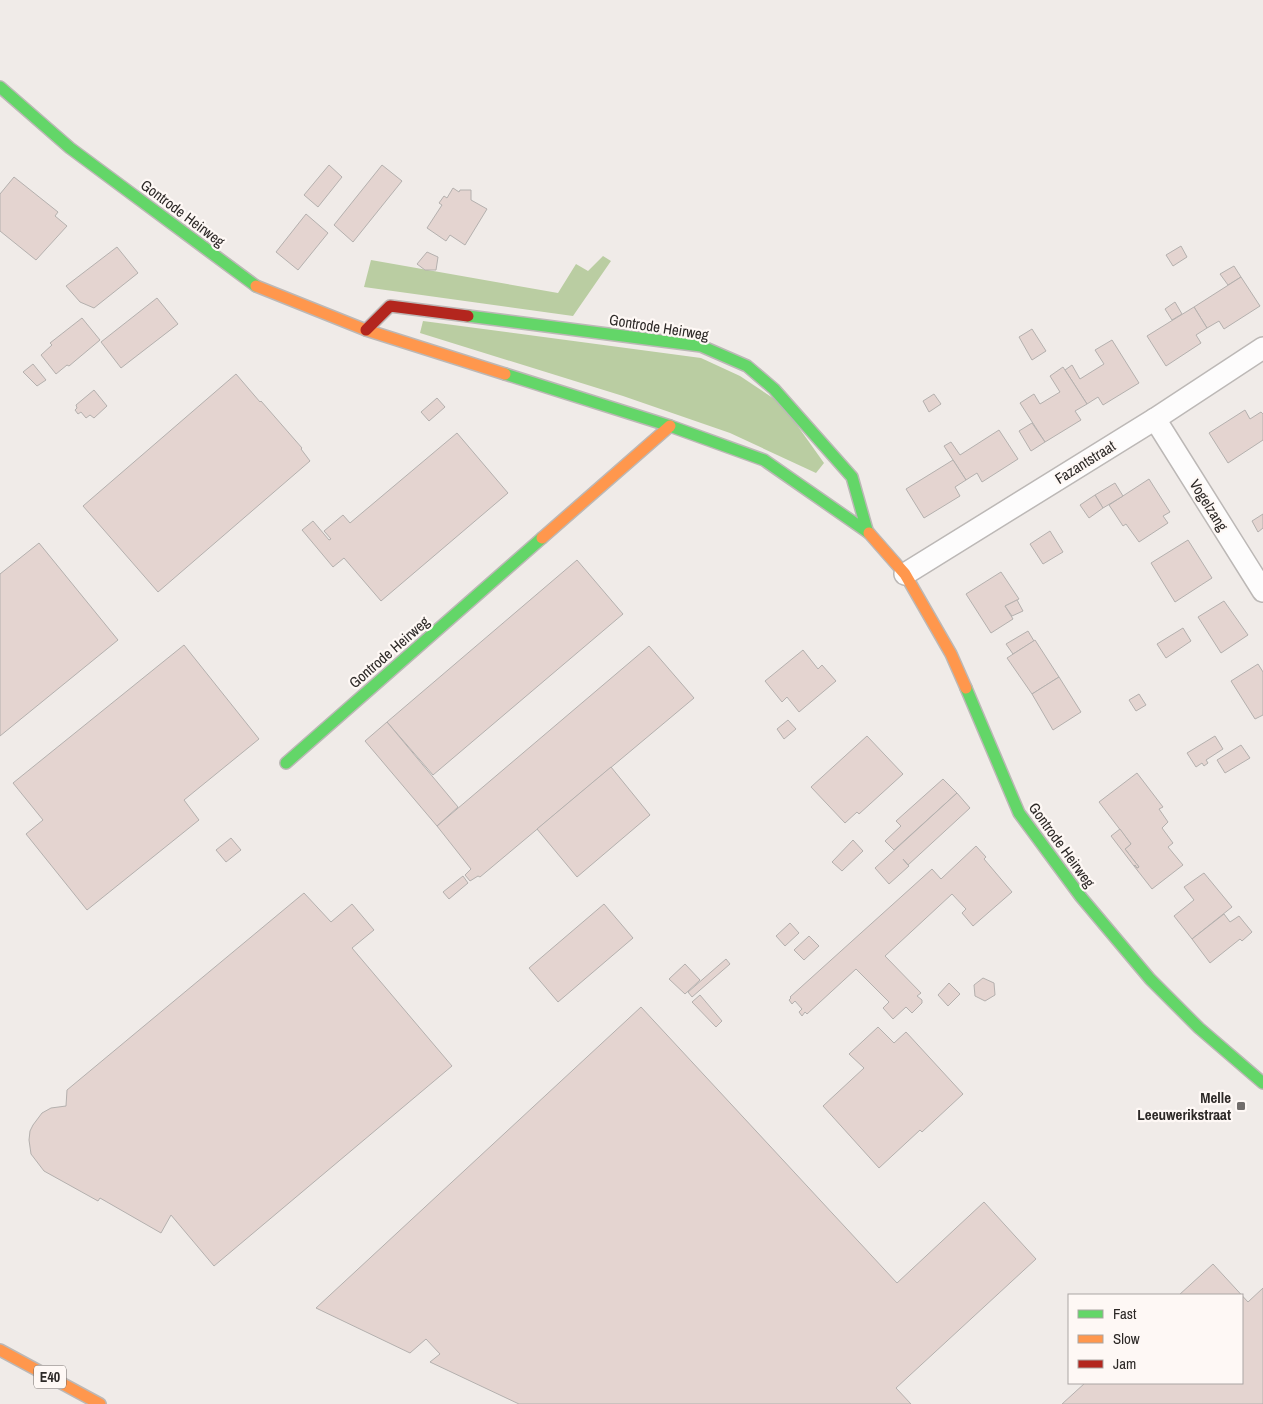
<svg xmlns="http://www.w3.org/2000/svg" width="1263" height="1404" viewBox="0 0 1263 1404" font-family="'Archivo Narrow',sans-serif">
<rect width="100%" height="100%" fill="#f0ebe8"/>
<!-- forest -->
<g fill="#bacda2">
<path d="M603,256L611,261L573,316L364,287L371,260L558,293L576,264L588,271Z"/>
<path d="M423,321L701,358L740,376L782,404L824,463L816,473L730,433L623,396L420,333Z"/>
</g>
<!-- building -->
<g fill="#e4d4d0" stroke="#b4b0ae">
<path d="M329,165L342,177L318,207L304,195Z"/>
<path d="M382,165L402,181L353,242L334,225Z"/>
<path d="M14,177L58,212L55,216L67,226L36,260L0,231V194Z"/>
<path d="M453,188L459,192L460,190H471V200L487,209L465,245L450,235L446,241L427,228L442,205L439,203L444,196L447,198Z"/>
<path d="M306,214L328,233L298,270L276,252Z"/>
<path d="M1181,246L1187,257L1173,266L1166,255Z"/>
<path d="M117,247L138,273L94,308L80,302L66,286Z"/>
<path d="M427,252L438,257L436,270H425L417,264Z"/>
<path d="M1234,266L1241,277L1228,285L1220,274Z"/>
<path d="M1241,277L1260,306L1224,329L1219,321L1207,328L1194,307Z"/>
<path d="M157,298L178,324L121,368L101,342Z"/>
<path d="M1175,302L1182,314L1172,320L1165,309Z"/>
<path d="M1194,307L1207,328L1196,335L1201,343L1166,366L1147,336Z"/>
<path d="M82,318L100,340L69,366L67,365L56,374L41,355L52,345L50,343Z"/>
<path d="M1032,329L1046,351L1032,360L1019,337Z"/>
<path d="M1112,340L1139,383L1103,405L1098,397L1087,404L1065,370L1072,365L1080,379L1104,364L1095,350Z"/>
<path d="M33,364L46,380L37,386L23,372Z"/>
<path d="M1063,367L1087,404L1075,411L1081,420L1045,442L1020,403L1034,394L1040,404L1060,392L1050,376Z"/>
<path d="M236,374L260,402L261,401L302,448L301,449L310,461L158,592L83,506Z"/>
<path d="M94,390L107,406L94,418L90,415L86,418L81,412L78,414L75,410L77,408L76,405Z"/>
<path d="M934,394L941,404L929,412L923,401Z"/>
<path d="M437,398L445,407L429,421L421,412Z"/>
<path d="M1245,410L1250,419L1261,412L1263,414V440L1228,463L1209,433Z"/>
<path d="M1032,423L1045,442L1031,451L1019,431Z"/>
<path d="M999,430L1018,459L982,482L977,473L966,480L944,446L951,442L960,455Z"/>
<path d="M457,433L508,493L381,601L344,558L333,567L302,530L313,521L329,540L331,539L324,531L343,515L350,523Z"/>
<path d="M953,460L966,480L955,487L960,496L924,518L906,489Z"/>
<path d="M1149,479L1170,512L1163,516L1168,523L1139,542L1126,524L1123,526L1109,505Z"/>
<path d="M1115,483L1123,496L1103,508L1095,495Z"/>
<path d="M1095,495L1103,508L1089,518L1080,505Z"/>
<path d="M1263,514V528L1258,532L1252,521Z"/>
<path d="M1050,531L1063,552L1043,564L1030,544Z"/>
<path d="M1188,540L1212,578L1175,602L1151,563Z"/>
<path d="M39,543L118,640L0,736V574Z"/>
<path d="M577,560L623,614L433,775L387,722Z"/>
<path d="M1001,572L1019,599L1005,606L1013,619L991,633L966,594Z"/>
<path d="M1017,600L1023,611L1012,616L1005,606Z"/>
<path d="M1224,601L1248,635L1221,653L1198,617Z"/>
<path d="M1183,628L1191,641L1166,658L1157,644Z"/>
<path d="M1028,631L1034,641L1013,654L1006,644Z"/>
<path d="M1035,640L1059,677L1032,694L1007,658Z"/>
<path d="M184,645L259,739L184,800L199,820L87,910L26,834L43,820L13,783Z"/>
<path d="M649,646L694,698L480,877L478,876L470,881L465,875L471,869L437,826Z"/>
<path d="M803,650L818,669L822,665L836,681L799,712L787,697L782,702L765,681Z"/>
<path d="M1258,664L1263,672V715L1255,719L1231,681Z"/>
<path d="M1059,677L1081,712L1053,730L1032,694Z"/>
<path d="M1139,694L1146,705L1136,711L1129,700Z"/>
<path d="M788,720L796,729L784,739L777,729Z"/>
<path d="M387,722L458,807L437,826L365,741Z"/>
<path d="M867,736L903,774L859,814L857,812L845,823L811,787Z"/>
<path d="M1215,736L1223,749L1206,760L1208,763L1204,766L1202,763L1196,767L1187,753Z"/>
<path d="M1241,745L1250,758L1225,773L1217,760Z"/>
<path d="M611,767L650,815L577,877L537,829Z"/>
<path d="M1137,773L1163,807L1159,809L1168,822L1162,828L1173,843L1168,847L1183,865L1152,889L1134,866L1135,865L1137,868L1139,867L1125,849L1131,844L1099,802Z"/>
<path d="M943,779L957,793L894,850L885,841L901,826L896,821Z"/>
<path d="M957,793L970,808L908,865L903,859L909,866L889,884L875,868Z"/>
<path d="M1120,829L1131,844L1125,849L1139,867L1137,868L1135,865L1134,866L1111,836Z"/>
<path d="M231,838L241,850L226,862L216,850Z"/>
<path d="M853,840L863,851L842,871L832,862Z"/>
<path d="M976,846L986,857L984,859L1012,892L973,926L962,913L966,909L952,894L885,956L921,993L917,996L922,1000V1003L912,1013L906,1007L893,1019L883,1008L889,1002L856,969L807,1014L805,1012L802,1016L799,1012L802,1009L795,1001L792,1004L789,1000L791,998L790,997L932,869L941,879Z"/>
<path d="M1204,873L1232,907L1192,939L1174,916L1194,900L1184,887Z"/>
<path d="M463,876L468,883L449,899L443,892Z"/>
<path d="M304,893L331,922L352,904L374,930L352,948L452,1066L214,1266L171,1215L161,1233L100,1198L98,1201L44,1171L31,1154L29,1140L30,1131L33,1125L42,1113L51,1108L66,1106L67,1090Z"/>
<path d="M604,904L633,938L558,1002L529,968Z"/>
<path d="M1224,914L1230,922L1239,916L1252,932L1242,941L1240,939L1210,963L1192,939Z"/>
<path d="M790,923L799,933L785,946L776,936Z"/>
<path d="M809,936L819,946L804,960L794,950Z"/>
<path d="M726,959L730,964L692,997L688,992Z"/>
<path d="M685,964L700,980L685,994L669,979Z"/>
<path d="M983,978L994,983L995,995L985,1001L975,996L974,985Z"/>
<path d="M949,983L960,994L948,1006L938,995Z"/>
<path d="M700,995L722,1021L716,1027L692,1002Z"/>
<path d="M641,1007L897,1283L984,1202L1036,1259L896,1388L911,1404H519L430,1362L440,1354L426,1339L410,1353L316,1308Z"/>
<path d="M878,1027L894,1043L906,1032L963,1094L922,1132L920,1130L879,1168L823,1106L864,1068L849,1054Z"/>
<path d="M1213,1264L1248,1302L1263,1288V1404H1062L1085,1383H1242V1295H1179Z"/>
</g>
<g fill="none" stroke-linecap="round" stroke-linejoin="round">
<defs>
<g id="street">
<path d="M1155,419L1263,591"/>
<path d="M905,574L1155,419L1263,348"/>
</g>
<g id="fast">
<path d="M0,87L70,148L256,286"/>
<path d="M468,316L701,346L747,366L774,389L852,477L867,530"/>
<path d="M505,374L670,426L764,460L869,533"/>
<path d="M966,688L1019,813L1081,897L1150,979L1199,1028L1263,1083"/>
<path d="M286,763L542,538"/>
</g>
<g id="slow">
<path d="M256,286L366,330L505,374"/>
<path d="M869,533L905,574L951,654L966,688"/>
<path d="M542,538L670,426"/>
<path d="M0,1350L100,1404"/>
</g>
<path id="jam" d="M366,330L390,306L468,316"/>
</defs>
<!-- street casing -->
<use href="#street" stroke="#bcb8b6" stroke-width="24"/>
<!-- fast casing -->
<use href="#fast" stroke="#bcb8b6" stroke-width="14"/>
<!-- slow casing -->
<use href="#slow" stroke="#bcb8b6" stroke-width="14"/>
<!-- jam casing -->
<use href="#jam" stroke="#bcb8b6" stroke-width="14"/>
<!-- street -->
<use href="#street" stroke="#fdfcfc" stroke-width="21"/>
<!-- fast -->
<use href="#fast" stroke="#63d668" stroke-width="11"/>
<!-- slow -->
<use href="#slow" stroke="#ff974d" stroke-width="11"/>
<!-- jam -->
<use href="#jam" stroke="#b3261e" stroke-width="11"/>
</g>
<!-- markers -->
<rect fill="#716d6b" stroke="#fef8f5" stroke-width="2" x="1236" y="1101" width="10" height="10" rx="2.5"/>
<g text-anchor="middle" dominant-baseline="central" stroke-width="4.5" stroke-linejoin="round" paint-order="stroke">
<!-- shield labels -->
<rect fill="#fef8f5" stroke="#6c6765" stroke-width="1" x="34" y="1365.5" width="32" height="23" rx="4"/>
<g font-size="14" font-weight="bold" fill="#2d2927">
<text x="50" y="1377">E40</text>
</g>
<!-- street labels -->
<g font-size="15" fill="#2d2927" stroke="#fef8f5">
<text transform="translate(183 213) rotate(37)">Gontrode Heirweg</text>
<text transform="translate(659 327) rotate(9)">Gontrode Heirweg</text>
<text transform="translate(1085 462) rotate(-32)">Fazantstraat</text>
<text transform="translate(1209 505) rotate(58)">Vogelzang</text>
<text transform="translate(389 652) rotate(-41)">Gontrode Heirweg</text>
<text transform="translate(1062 845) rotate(54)">Gontrode Heirweg</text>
</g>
<!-- poi labels -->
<g font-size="15" font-weight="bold" fill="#2d2927" stroke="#fef8f5" text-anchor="end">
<text x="1231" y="1097">Melle<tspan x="1231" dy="17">Leeuwerikstraat</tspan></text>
</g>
</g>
<!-- legend -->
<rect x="1068" y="1294" width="175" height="90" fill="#fef8f5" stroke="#aaa5a3"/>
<rect x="1078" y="1310" width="25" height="8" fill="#63d668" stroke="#aaa5a3"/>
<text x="1113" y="1319" font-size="15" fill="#2d2927">Fast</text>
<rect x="1078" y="1335" width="25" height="8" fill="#ff974d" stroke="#aaa5a3"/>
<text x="1113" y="1344" font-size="15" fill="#2d2927">Slow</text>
<rect x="1078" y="1360" width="25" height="8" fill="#b3261e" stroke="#aaa5a3"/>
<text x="1113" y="1369" font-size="15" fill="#2d2927">Jam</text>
</svg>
